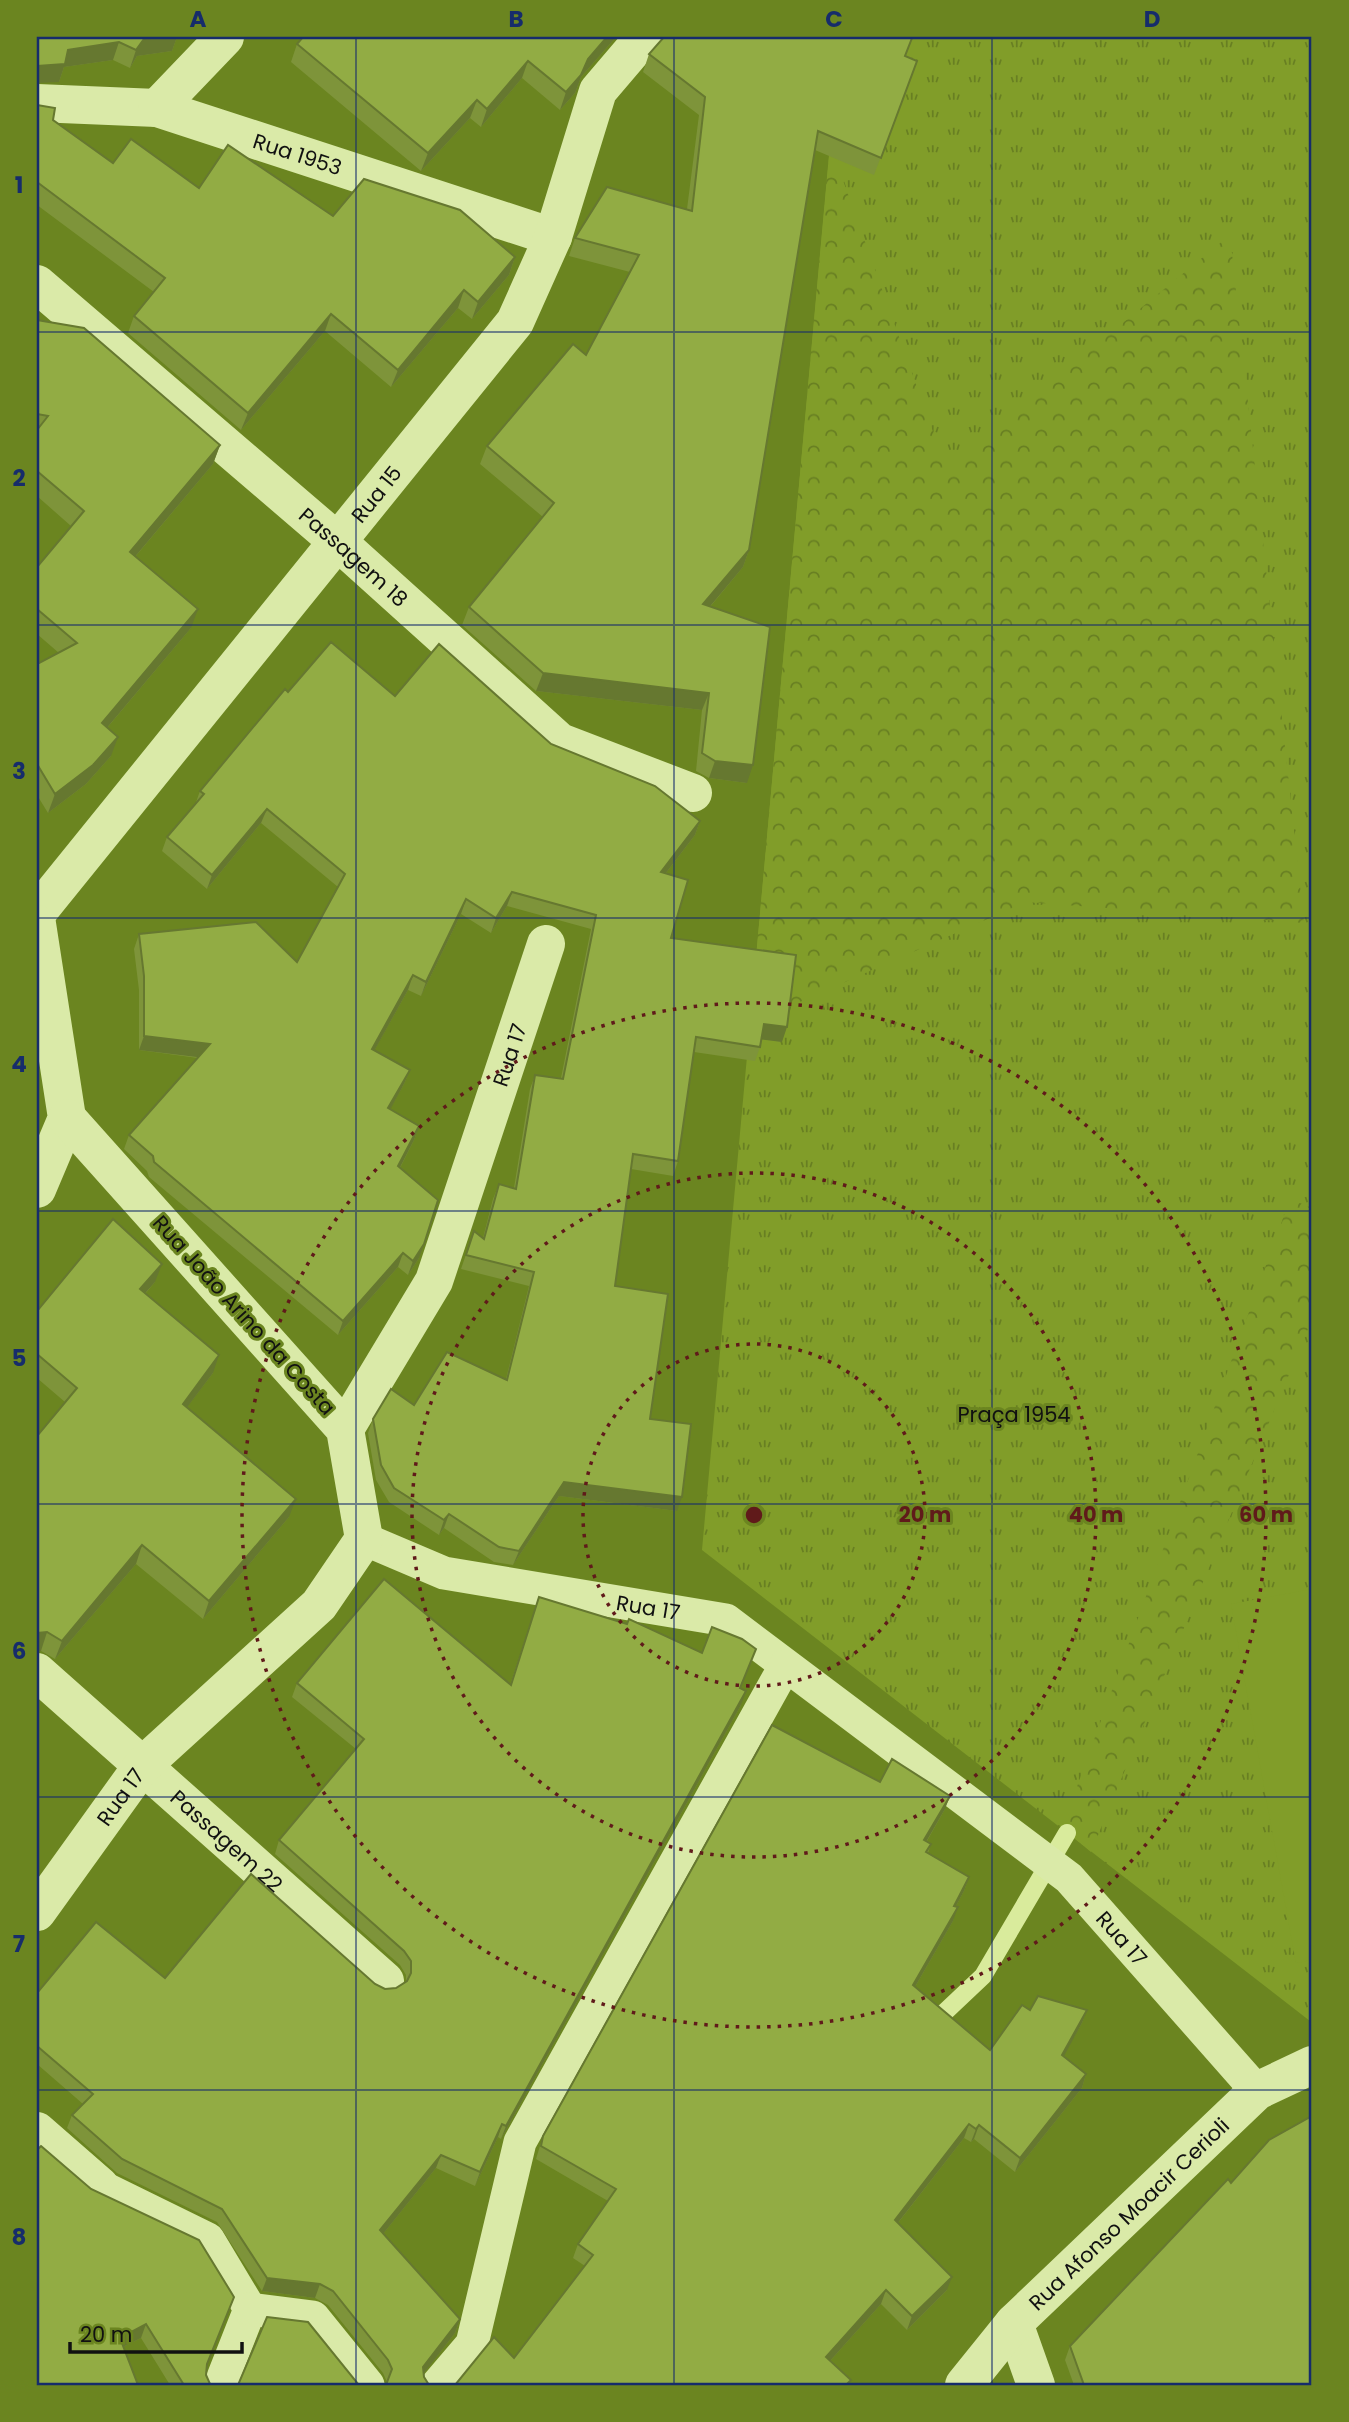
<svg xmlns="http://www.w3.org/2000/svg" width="1349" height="2422" viewBox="0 0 1349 2422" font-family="Poppins,sans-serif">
<defs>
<pattern id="grass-tufts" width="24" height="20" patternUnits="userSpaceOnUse" patternTransform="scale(1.75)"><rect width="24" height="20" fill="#819d29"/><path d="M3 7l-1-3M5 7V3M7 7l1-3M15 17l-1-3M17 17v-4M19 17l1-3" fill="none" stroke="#687f22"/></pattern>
<pattern id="forest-crowns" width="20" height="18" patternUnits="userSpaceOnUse" patternTransform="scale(1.75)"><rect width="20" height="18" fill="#819d29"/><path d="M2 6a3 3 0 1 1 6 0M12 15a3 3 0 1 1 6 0" fill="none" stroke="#687f22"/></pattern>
</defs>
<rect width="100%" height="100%" fill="#6b8520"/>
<!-- grass -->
<path fill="url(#grass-tufts)" d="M840,37H1312V2020L1310,2021L702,1550Z"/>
<!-- forest -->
<g fill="url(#forest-crowns)">
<path d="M830,144L946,468L1230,235L1304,923L1026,902L750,1024Z"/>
<path d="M1290,1199L1312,1208V1319L1091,1852L1062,1828Z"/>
</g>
<!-- pitch -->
<path fill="#819d29" d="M1312,1589V1960L1296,1963L1231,1604Z"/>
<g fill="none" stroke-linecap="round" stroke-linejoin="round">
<!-- stream -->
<path stroke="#d9eb9c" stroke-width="18" d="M929,2027L983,1976L1067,1833"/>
<!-- service -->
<g stroke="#daeaa8" stroke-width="33">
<path id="s1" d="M364,1539L444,1573L726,1620L1069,1878L1257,2091"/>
<path d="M100,2186L208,2239L250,2309L220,2385"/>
<path d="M250,2309L313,2317L368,2385"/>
<path d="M437,2385L472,2344L520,2142L785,1666"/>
</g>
<!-- minor -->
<g stroke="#daeaa8" stroke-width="38">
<path id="s2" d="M37,103L157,108L553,237"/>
<path d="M157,108L225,37"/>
<path id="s3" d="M37,284L338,542L560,742L693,793"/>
<path id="s4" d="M37,913L515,322L553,237L598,91L644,37"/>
<path d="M37,924L67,1118L37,1189"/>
<path id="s5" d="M345,1429L434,1281L546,944"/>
<path id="s6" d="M37,1672L385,1981"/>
<path id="s7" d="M37,1912L142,1766L319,1605L364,1539L345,1429L67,1118"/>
<path d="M37,2131L100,2186"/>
<path d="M1014,2323L1036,2385"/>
</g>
<!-- tertiary -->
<path stroke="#daeaa8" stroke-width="38" id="s8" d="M964,2385L1014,2323L1257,2091L1312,2065"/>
</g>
<!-- wall -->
<g fill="#7e943a">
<path d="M37,37H177L172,51L137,56L130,68L113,60L64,67L59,82Z"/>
<path d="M616,37L581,77L575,93L560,110L522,78L481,127L470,118L421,171L291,62L297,44Z"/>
<path d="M649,54L905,56L917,61L874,175L815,150L749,550L743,567L710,607L747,783L709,778L696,771L702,710L536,691L462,625L469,607L543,517L480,464L487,446L586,355L630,272L569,256L575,238L687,209L699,115L643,72Z"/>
<path d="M37,105L53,120L113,163L199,188L333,216L515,257L509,275L472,319L458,308L391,387L325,331L241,430L128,333L134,316L154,292L37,205Z"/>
<path d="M37,320L220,445L213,464L135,557L191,628L107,728L111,756L86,784L48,813L37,795V664L59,653L37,634V567L71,526L37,496Z"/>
<path d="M288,692L395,696L551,744L700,821L695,835L666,873L671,938L782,1042L762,1039L760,1047L755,1061L694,1052L678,1161L673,1176L631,1169L615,1286L650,1419L677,1511L559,1496L513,1565L494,1562L444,1528L439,1535L389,1502L376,1480L368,1433L373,1419L414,1405L506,1379L529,1286L461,1269L474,1231L483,1238L493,1199L499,1184L514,1188L530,1089L535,1075L561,1078L591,929L507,906L491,933L461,914L421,996L408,990L374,1051L410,1070L404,1084L390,1109L419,1126L414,1140L400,1168L419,1258L408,1275L398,1267L338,1335L149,1177L147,1171L124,1149L129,1135L198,1058L139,1050V990L134,949L139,934L297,962L338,887L261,823L207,889L162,851L167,837L195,805L200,791Z"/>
<path d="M155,1282L145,1294L213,1373L187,1407L289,1517L203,1619L136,1564L55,1659L41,1651H37V1436L65,1402L37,1378V1311Z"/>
<path d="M539,1597L702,1653L756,1649L740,1688L741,1705L501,2139L498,2137L475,2186L436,2168L383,2234L460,2319L455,2333L423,2374L424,2377L387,2382L383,2373L328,2305L315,2298L262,2291L217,2222L117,2173L67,2128L72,2115L83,2104L37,2064V1993L165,1978L375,1984L385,1989L396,1988L406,1982V1975L400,1965L275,1854L279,1840L356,1749L292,1697L297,1683L510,1685Z"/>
<path d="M880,1782L945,1809L927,1841L931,1844L928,1853L969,1877L964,1891L956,1906L953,1921L915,1987L990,2050L1030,2010H1087L1082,2023L1063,2056L1086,2074L1082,2088L1015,2172L974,2139L971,2142L964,2138L898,2223L947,2290L907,2330L881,2304L830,2361L514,2358L585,2266L573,2258L578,2244L608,2201L536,2159L543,2136Z"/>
<path d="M37,2150L207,2366L206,2375L210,2384L214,2385H170L141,2338L123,2347Z"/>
<path d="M1231,2183L1312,2385H1074L1065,2360L1070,2346Z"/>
</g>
<!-- shaded-wall -->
<g fill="#667830">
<path d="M158,37H177L172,51L137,56L130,68L136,50L144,39Z"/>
<path d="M607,37H616L581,77L575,93L560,110L566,92L588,59Z"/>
<path d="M119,42L113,60L64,67L59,82L37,83V66L68,50Z"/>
<path d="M528,61L522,78L481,127L487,109Z"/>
<path d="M477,100L470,118L421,171L428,153Z"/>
<path d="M515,257L509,275L472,319L478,302Z"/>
<path d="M464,290L458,308L391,387L398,370Z"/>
<path d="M331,314L325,331L241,430L248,413Z"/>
<path d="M220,445L213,464L123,571L130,552Z"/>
<path d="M749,550L743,567L697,622L703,604Z"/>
<path d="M198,609L191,628L95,742L102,723Z"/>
<path d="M543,673L709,693L702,710L536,691Z"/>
<path d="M118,737L111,756L86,784L48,813L55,794Z"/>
<path d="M715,761L753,765L747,783L709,778Z"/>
<path d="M267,809L261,823L207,889L212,875Z"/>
<path d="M700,821L695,835L656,886L661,872Z"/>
<path d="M512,892L507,906L491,933L496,918Z"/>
<path d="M466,899L461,914L421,996L426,982Z"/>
<path d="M413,975L408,990L367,1064L372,1049Z"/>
<path d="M764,1024L787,1027L782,1042L759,1039Z"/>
<path d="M144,1036L210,1044L205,1058L139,1050Z"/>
<path d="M410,1070L404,1084L383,1123L388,1108Z"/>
<path d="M419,1126L414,1140L393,1181L398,1166Z"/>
<path d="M424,1244L419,1258L408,1275L413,1261Z"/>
<path d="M403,1253L398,1267L338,1335L343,1321Z"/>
<path d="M162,1264L155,1282L133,1307L140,1289Z"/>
<path d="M219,1355L213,1373L176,1422L183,1404Z"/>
<path d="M564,1482L682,1497L677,1511L559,1496L513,1565L519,1551Z"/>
<path d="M296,1499L289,1517L203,1619L209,1601Z"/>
<path d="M449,1514L444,1528L439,1535L444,1520Z"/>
<path d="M142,1545L136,1564L55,1659L62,1641Z"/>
<path d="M47,1632L41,1651H37V1633Z"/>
<path d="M746,1691L741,1705L501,2139L506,2126Z"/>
<path d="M950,1796L945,1809L919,1854L924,1840Z"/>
<path d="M969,1877L964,1891L949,1919L954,1906Z"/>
<path d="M958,1907L953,1921L908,1999L913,1985Z"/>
<path d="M1087,2010L1082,2023L1057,2069L1062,2055Z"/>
<path d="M1086,2074L1082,2088L1015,2172L1020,2158Z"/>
<path d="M502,2124L498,2137L475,2186L480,2172Z"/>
<path d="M969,2124L964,2138L890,2233L895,2220Z"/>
<path d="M979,2125L974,2139L971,2142L976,2129Z"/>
<path d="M441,2155L436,2168L375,2244L380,2230Z"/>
<path d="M952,2277L947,2290L907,2330L912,2316Z"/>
<path d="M267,2278L320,2284L315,2298L262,2291Z"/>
<path d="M886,2290L881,2304L821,2371L826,2357Z"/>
<path d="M460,2319L455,2333L418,2381L423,2367Z"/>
<path d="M146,2324L141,2338L115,2351L120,2338Z"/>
</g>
<!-- building -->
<g fill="#92ac44" stroke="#667830" stroke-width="2">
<path d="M37,37H159L144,39L136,50L119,42L68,50L65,64L37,66Z"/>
<path d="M303,37H607L588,59L581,75L566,92L528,61L487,109L477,100L428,153L297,44Z"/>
<path d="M664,37H907L912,38L905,56L917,61L881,158L818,131L749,550L703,604L770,627L753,765L715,761L702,753L709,693L543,673L469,607L554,503L487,446L573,344L586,355L639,255L575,238L607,187L692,211L705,97L649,54Z"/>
<path d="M37,105L55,108L53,120L113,163L131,139L199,188L228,145L333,216L364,179L460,210L515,257L478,302L464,290L398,370L331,314L248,413L134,316L165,278L37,182Z"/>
<path d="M37,320L84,328L220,445L130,552L198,609L102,723L118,737L93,765L55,794L37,764V664L77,643L37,609V567L84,511L37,471V430L48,416L37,414Z"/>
<path d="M331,642L395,696L439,644L551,744L655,786L700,821L661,872L688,880L671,938L796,955L787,1027L764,1024L760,1047L696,1037L678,1161L633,1154L615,1286L668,1294L650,1419L691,1424L682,1497L564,1482L519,1551L499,1547L449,1514L444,1520L394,1488L381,1465L373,1419L391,1389L414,1405L447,1352L507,1380L534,1272L466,1255L474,1231L484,1239L499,1184L516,1189L535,1075L563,1079L596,915L512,892L496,918L466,899L426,982L413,975L372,1049L410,1070L388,1108L419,1126L398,1166L438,1200L424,1244L413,1261L403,1253L343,1321L154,1162L153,1156L129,1135L210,1044L144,1036V976L139,934L256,922L297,962L345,874L267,809L212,875L167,837L204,794L200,791L285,689L288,692Z"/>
<path d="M113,1219L162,1264L140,1289L219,1355L183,1404L296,1499L209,1601L142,1545L62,1641L47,1632L37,1633V1436L77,1388L37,1354V1311Z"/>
<path d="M384,1579L511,1685L539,1597L627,1624L629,1619L702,1653L712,1627L742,1639L756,1649L740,1688L746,1691L506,2126L502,2124L480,2172L441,2155L380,2230L460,2319L423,2367L424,2377L429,2385H386L392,2369L388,2360L333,2291L320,2284L267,2278L222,2209L122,2159L72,2115L93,2094L37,2046V1993L96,1922L165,1978L251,1874L375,1984L385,1989L396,1988L407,1981L411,1973V1961L404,1951L279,1840L364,1739L297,1683Z"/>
<path d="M772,1725L880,1782L892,1759L950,1796L924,1840L931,1844L926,1852L969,1877L954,1906L958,1907L913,1985L990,2050L1022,2005L1030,2010L1038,1996L1087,2010L1062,2055L1086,2074L1020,2158L979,2125L976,2129L969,2124L895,2220L952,2277L912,2316L886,2290L826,2357L851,2380L846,2385H455L494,2337L514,2358L593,2255L578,2244L616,2189L541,2146L543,2136Z"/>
<path d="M1312,2116V2385H1084L1070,2346L1228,2179L1231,2183L1269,2140Z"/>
<path d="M41,2146L91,2189L199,2240L234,2297L207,2364L206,2375L210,2384L214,2385H184L146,2324L120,2338L138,2385H37V2150Z"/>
<path d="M267,2317L308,2322L358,2384L361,2385H238Z"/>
</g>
<!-- grid -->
<path fill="none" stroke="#162c6b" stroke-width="2" stroke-opacity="0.55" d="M356,37V2385M674,37V2385M992,37V2385M37,332H1312M37,625H1312M37,918H1312M37,1211H1312M37,1504H1312M37,1797H1312M37,2090H1312"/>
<!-- distance rings -->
<g fill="none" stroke="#601a1a" stroke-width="3.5" stroke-dasharray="3.5 7">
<circle cx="754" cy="1515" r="171"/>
<circle cx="754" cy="1515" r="342"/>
<circle cx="754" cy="1515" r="512"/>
</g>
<g text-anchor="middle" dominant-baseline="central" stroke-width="6" stroke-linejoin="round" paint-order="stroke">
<!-- street labels -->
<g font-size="21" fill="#111" stroke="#6b8520">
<text stroke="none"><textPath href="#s2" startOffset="268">Rua 1953</textPath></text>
<text stroke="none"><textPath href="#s4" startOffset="539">Rua 15</textPath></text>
<text stroke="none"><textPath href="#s3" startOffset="418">Passagem 18</textPath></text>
<text stroke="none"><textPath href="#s5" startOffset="411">Rua 17</textPath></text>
<text transform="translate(244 1315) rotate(48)">Rua João Arino da Costa</text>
<text stroke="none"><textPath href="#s1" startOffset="294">Rua 17</textPath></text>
<text stroke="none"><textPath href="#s7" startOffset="142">Rua 17</textPath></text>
<text stroke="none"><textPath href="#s6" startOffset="254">Passagem 22</textPath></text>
<text stroke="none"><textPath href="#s1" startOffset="882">Rua 17</textPath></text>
<text stroke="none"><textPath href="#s8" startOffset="238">Rua Afonso Moacir Cerioli</textPath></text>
</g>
<!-- park labels -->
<g font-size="21" fill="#111" stroke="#6b8520">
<text x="1014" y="1414">Praça 1954</text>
</g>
</g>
<circle cx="754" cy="1515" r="10" fill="#601a1a" stroke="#6b8520" stroke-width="3.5"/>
<g font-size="21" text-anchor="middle" font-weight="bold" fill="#601a1a" stroke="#6b8520" stroke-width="6" stroke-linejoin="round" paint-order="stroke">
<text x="925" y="1522">20 m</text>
<text x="1096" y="1522">40 m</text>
<text x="1266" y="1522">60 m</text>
</g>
<!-- border -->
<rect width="1349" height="2422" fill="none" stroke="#6b8520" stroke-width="77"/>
<!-- scale -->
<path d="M70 2342v10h172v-10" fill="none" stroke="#111111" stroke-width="3.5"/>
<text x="80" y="2342" font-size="21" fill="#111111" stroke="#6b8520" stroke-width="5" paint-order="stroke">20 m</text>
<rect x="38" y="38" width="1272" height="2346" fill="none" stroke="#162c6b" stroke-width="2.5"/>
<g font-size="23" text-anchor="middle" font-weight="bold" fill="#162c6b">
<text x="198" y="27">A</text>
<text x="516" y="27">B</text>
<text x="834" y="27">C</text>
<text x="1152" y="27">D</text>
<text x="19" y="193">1</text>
<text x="19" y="486">2</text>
<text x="19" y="779">3</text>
<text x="19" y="1072">4</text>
<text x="19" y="1366">5</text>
<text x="19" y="1659">6</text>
<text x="19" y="1952">7</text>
<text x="19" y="2245">8</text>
</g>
</svg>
